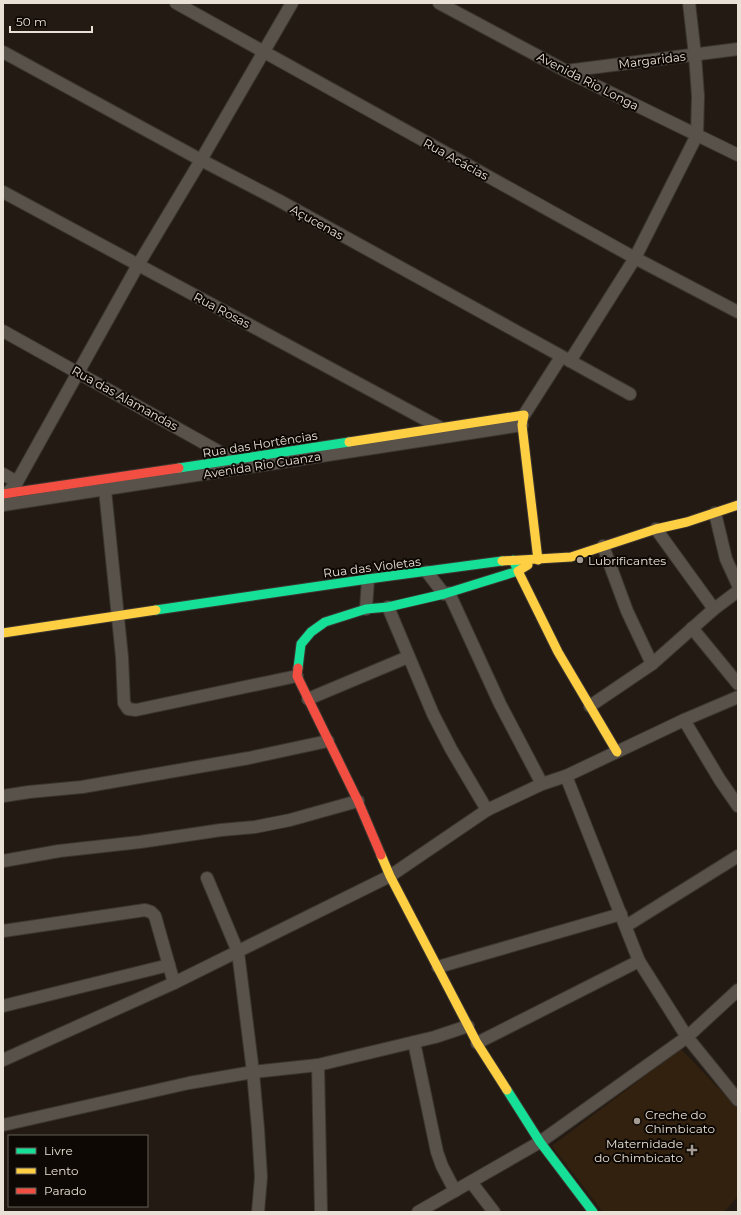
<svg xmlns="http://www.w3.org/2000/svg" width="741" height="1215" viewBox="0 0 741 1215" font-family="Montserrat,sans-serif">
<rect width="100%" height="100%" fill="#231b13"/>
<!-- built -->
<path fill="#32210e" d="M681,1049L738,1109V1196L724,1212H603L552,1146Z"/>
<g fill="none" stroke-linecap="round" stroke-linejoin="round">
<defs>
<g id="street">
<path d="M176,3L635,258L738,312"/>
<path d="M439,3L566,71L738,155"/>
<path d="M3,52L201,160L278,200L630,394"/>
<path d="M566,71L738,49"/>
<path d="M3,192L441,428"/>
<path d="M3,331L236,461"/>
<path d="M570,361L635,258L697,135L698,96L695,55L689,3"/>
<path d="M524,415L561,357"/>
<path d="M3,474L17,482"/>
<path d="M105,490L122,657L124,703L128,709L136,710L297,676"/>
<path d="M6,495L17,482L138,265L201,160L292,3"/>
<path d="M3,505L522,425"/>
<path d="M715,513L726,559L738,585"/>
<path d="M656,529L714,609"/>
<path d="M603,546L627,611L652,664"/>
<path d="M427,572L444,594"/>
<path d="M449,593L500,704L542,784"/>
<path d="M388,607L433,714L451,749L487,810"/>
<path d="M366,609L368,579"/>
<path d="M692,628L738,684"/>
<path d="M308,699L408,657"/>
<path d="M590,706L652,664L714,609L738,591"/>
<path d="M684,720L720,780L738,806"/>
<path d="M566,776L639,961L687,1037L738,1100"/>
<path d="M3,796L29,792L82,787L249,758L328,741"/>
<path d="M3,861L59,851L140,842L221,830L255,827L290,820L358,801"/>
<path d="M207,878L238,952L253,1072L258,1129L261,1177L258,1212"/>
<path d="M626,926L738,856"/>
<path d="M3,931L145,910L151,912L155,916L174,983"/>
<path d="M438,967L621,914"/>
<path d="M3,1006L169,965"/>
<path d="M414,1042L437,1152L442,1166L455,1191"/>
<path d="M477,1043L639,961"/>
<path d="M3,1060L174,983L390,876L487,810L542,784L566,776L684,720L738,697"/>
<path d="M318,1065L321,1212"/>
<path d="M3,1125L189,1083L253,1072L318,1065L435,1037L468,1026"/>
<path d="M471,1182L494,1212"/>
<path d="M418,1212L540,1142L687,1037L738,990"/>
</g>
<g id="fast">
<path d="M179,468L349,442"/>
<path d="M156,610L368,579L502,561"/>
<path d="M298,668L301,644L311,632L325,622L366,609L388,607L444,594L518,571L513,560"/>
<path d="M507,1090L540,1142L593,1212"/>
</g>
<g id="slow">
<path d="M349,442L524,415L522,425L538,560"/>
<path d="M502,561L571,557L656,529L687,522L738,505"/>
<path d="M528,565L518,571L558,652L617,752"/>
<path d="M3,633L156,610"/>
<path d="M381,855L390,876L477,1043L507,1090"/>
</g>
<g id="jam">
<path d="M3,494L179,468"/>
<path d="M298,668L297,676L358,801L381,855"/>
</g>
</defs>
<!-- street casing -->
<use href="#street" stroke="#3c3630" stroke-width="14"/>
<!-- fast casing -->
<use href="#fast" stroke="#3c3630" stroke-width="11"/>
<!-- slow casing -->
<use href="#slow" stroke="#3c3630" stroke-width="11"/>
<!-- jam casing -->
<use href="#jam" stroke="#3c3630" stroke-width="11"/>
<!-- street -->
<use href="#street" stroke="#58524b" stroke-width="12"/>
<!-- fast -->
<use href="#fast" stroke="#16e098" stroke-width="9"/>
<!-- slow -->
<use href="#slow" stroke="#ffcf43" stroke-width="9"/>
<!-- jam -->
<use href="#jam" stroke="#f24e42" stroke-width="9"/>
</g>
<!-- markers -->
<g fill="#a49b92" stroke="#0d0803" stroke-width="1.5">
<circle cx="580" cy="560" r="4"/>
<circle cx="637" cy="1121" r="4"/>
<path d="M690 1144h4v4h4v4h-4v4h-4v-4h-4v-4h4z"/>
</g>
<g text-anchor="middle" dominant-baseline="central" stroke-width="4" stroke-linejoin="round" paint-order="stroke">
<!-- street labels -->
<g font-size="12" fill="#e9e0d6" stroke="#0d0803">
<text transform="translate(652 60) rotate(-7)">Margaridas</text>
<text transform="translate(588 81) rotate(27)">Avenida Rio Longa</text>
<text transform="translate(456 159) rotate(29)">Rua Acácias</text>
<text transform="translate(317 222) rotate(29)">Açucenas</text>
<text transform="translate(222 310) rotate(28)">Rua Rosas</text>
<text transform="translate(125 398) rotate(29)">Rua das Alamandas</text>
<text transform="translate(260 444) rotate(-9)">Rua das Hortências</text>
<text transform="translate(262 465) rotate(-9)">Avenida Rio Cuanza</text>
<text transform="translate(372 567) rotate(-7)">Rua das Violetas</text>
</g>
<!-- poi labels -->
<g font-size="12" fill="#e9e0d6" stroke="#0d0803" text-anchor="start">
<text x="588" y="560">Lubrificantes</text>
<text x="645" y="1114">Creche do<tspan x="645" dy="14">Chimbicato</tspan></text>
<text x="683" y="1143" text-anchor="end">Maternidade<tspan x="683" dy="14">do Chimbicato</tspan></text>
</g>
</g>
<!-- border -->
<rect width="741" height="1215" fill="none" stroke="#e9e0d6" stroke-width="8"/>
<!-- legend -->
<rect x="8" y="1135" width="140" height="72" fill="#0d0803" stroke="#655e57"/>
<rect x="16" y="1148" width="20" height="6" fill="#16e098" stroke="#655e57"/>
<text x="44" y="1155" font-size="12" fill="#e9e0d6">Livre</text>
<rect x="16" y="1168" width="20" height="6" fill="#ffcf43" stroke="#655e57"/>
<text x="44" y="1175" font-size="12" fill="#e9e0d6">Lento</text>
<rect x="16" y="1188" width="20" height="6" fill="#f24e42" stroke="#655e57"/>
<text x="44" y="1195" font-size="12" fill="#e9e0d6">Parado</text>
<!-- scale -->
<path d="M10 26v6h82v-6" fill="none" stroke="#e9e0d6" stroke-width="2"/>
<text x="16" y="26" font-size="12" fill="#e9e0d6" stroke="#0d0803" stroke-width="3" paint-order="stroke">50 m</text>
</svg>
